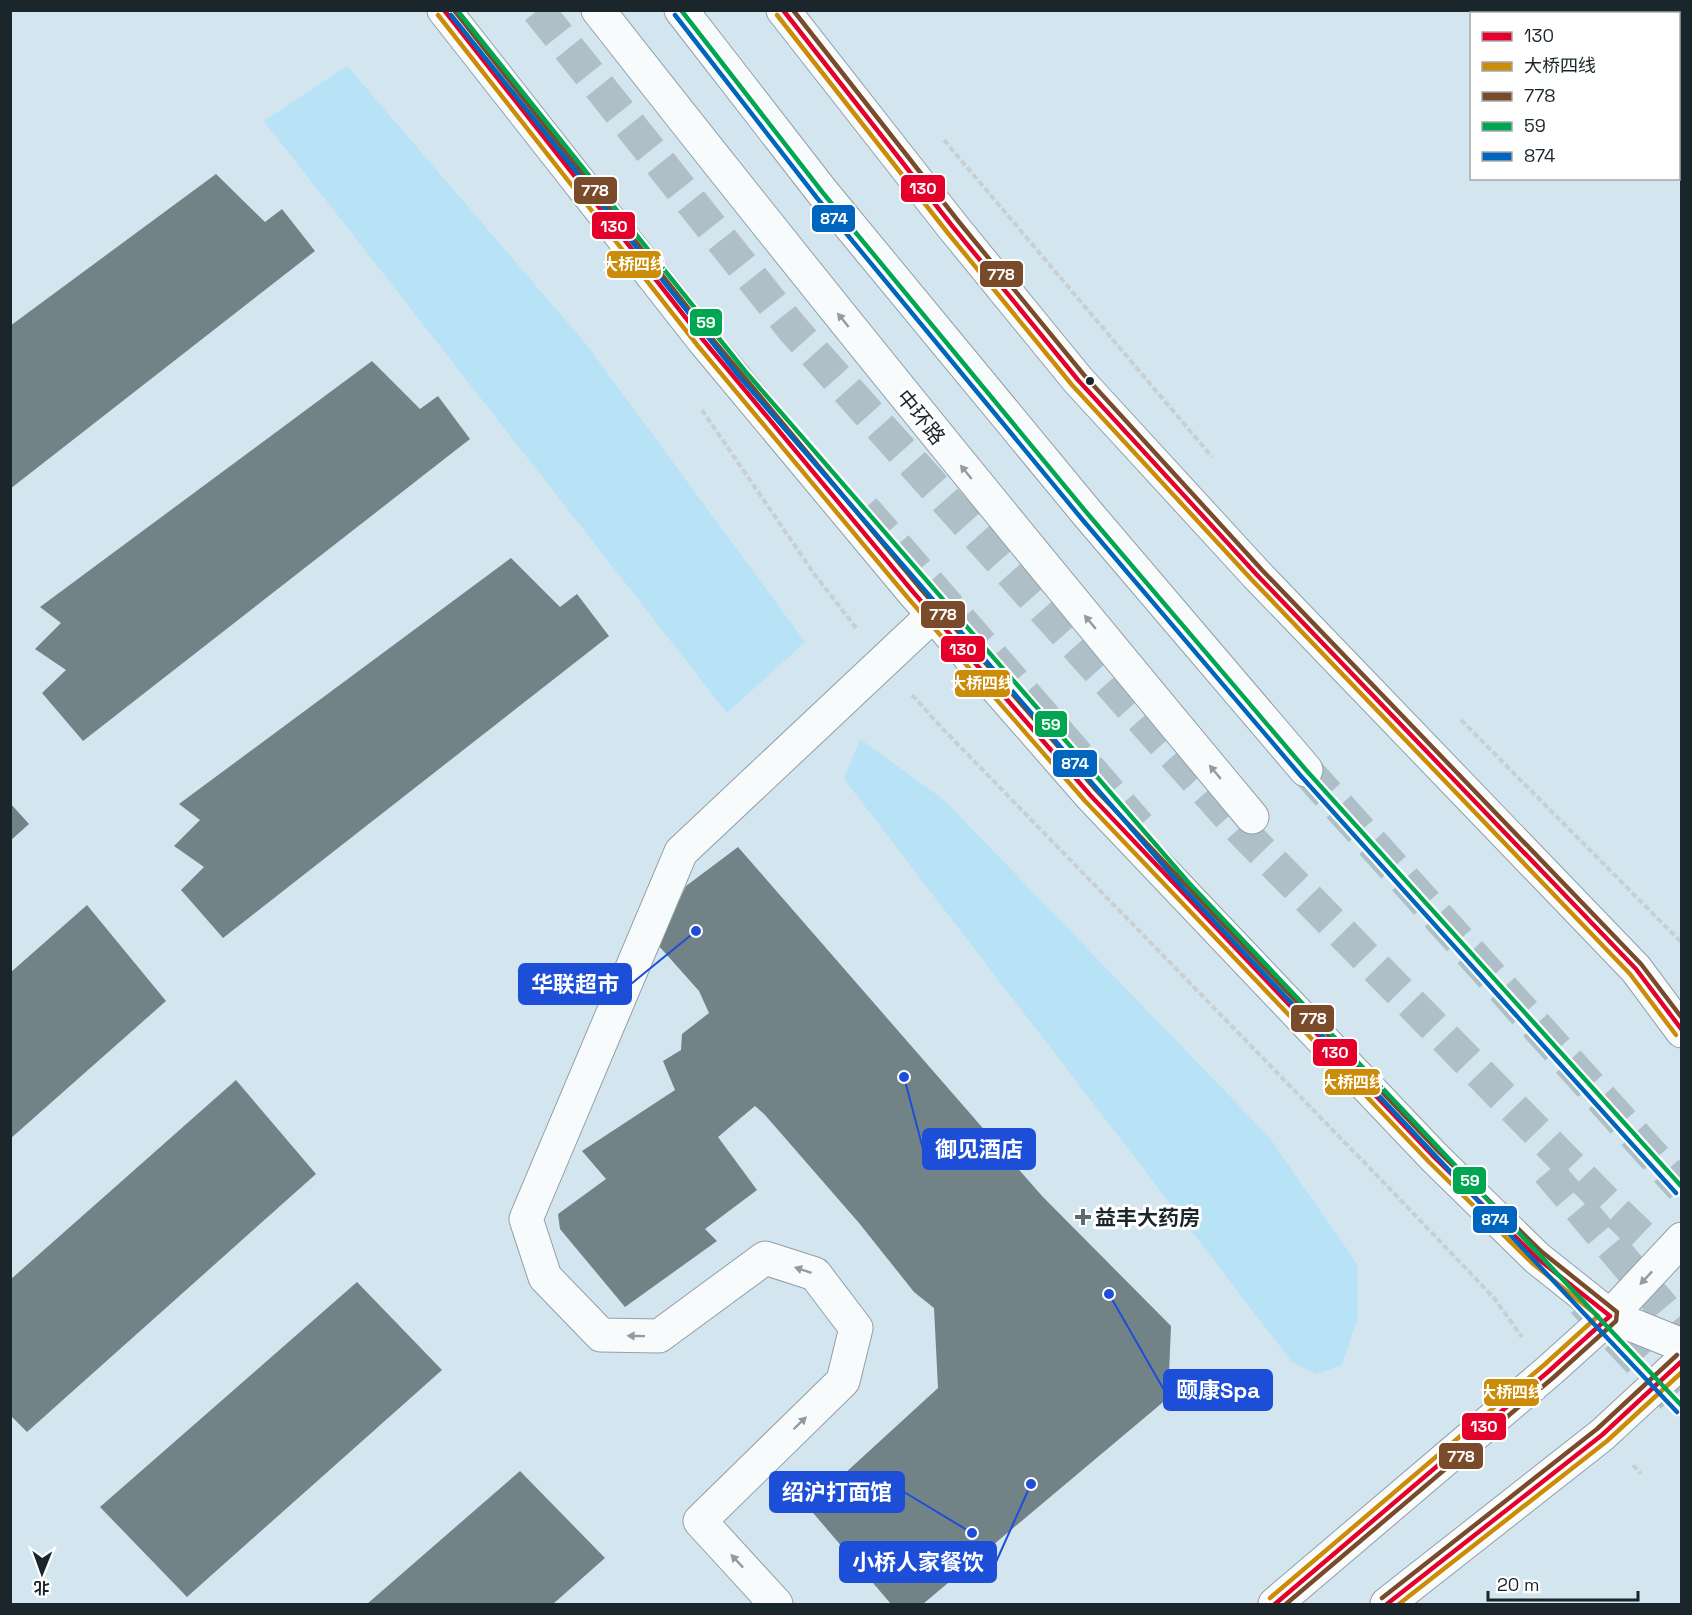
<svg xmlns="http://www.w3.org/2000/svg" width="1692" height="1615" viewBox="0 0 1692 1615" font-family="'Space Grotesk','Noto Sans SC',sans-serif">
<rect width="100%" height="100%" fill="#d3e5ee"/>
<!-- green -->
<g fill="#b8e2f6">
<path d="M347,66L586,344L805,642L727,713L264,121Z"/>
<path d="M860,739L944,800L1269,1137L1357,1264L1358,1317L1342,1365L1316,1374L1292,1362L844,779Z"/>
</g>
<!-- building -->
<g fill="#728388">
<path d="M216,174L265,222L282,209L315,251L10,489V326Z"/>
<path d="M372,361L420,409L438,396L470,439L83,741L42,693L66,670L35,649L61,623L40,607Z"/>
<path d="M511,558L560,607L577,594L609,636L223,938L181,890L204,867L174,846L200,820L179,804Z"/>
<path d="M10,803L29,824L10,841Z"/>
<path d="M738,847L1042,1196L1171,1326L1168,1398L923,1604H891L808,1507L938,1388L934,1308L914,1292L859,1223L765,1115L755,1106L718,1137L757,1190L705,1229L717,1241L625,1307L560,1229L558,1214L606,1179L582,1151L675,1090L663,1061L681,1050L682,1034L709,1013L699,991L658,945L686,886Z"/>
<path d="M87,905L166,1001L10,1139V973Z"/>
<path d="M236,1080L316,1174L27,1432L10,1415V1280Z"/>
<path d="M357,1282L442,1370L187,1597L100,1507Z"/>
<path d="M520,1471L605,1558L553,1604H367Z"/>
</g>
<g fill="none" stroke-linecap="round" stroke-linejoin="round">
<!-- highway-tunnel -->
<g stroke="#aebfc7" stroke-width="33" stroke-dasharray="33 16" stroke-linecap="butt">
<path d="M538,10L792,328L1241,830L1609,1205L1682,1275"/>
<path d="M864,509L1139,826"/>
<path d="M1306,770L1682,1188"/>
<path d="M1548,1171L1682,1330"/>
<path d="M1583,1302L1682,1407"/>
</g>
<defs>
<path id="minor" d="M776,1604L700,1521L843,1381L856,1328L815,1274L765,1258L659,1336L601,1335L545,1277L526,1219L681,852L933,615"/>
<g id="major">
<path d="M444,10L704,341L914,593L1091,796L1434,1157L1537,1258L1610,1316L1682,1345"/>
<path d="M783,10L953,227L1078,380L1257,575L1636,969L1682,1031"/>
<path d="M1275,1604L1549,1371L1610,1316L1682,1239"/>
<path d="M1387,1604L1602,1435L1682,1361"/>
</g>
<g id="highway">
<path d="M598,10C812,283 1030,551 1252,817"/>
<path d="M681,10L823,193L1087,513L1306,770"/>
</g>
</defs>
<!-- minor casing -->
<use href="#minor" stroke="#929fa6" stroke-width="35"/>
<!-- major casing -->
<use href="#major" stroke="#929fa6" stroke-width="35"/>
<!-- highway casing -->
<use href="#highway" stroke="#929fa6" stroke-width="35"/>
<!-- path -->
<g stroke="#cacfd1" stroke-width="4" stroke-dasharray="6 3" stroke-linecap="butt">
<path d="M944,140L1212,457"/>
<path d="M702,410L815,575L857,629"/>
<path d="M912,695L942,728L1391,1190L1494,1298L1522,1337"/>
<path d="M1461,720L1682,943"/>
<path d="M1633,1465L1641,1474"/>
</g>
<!-- minor -->
<use href="#minor" stroke="#f8fbfc" stroke-width="33"/>
<!-- major -->
<use href="#major" stroke="#f8fbfc" stroke-width="33"/>
<!-- highway -->
<use href="#highway" stroke="#f8fbfc" stroke-width="33"/>
<defs>
<g id="bus-1">
<path d="M444,10L704,341L914,593L1091,796L1434,1157L1537,1258L1610,1316L1549,1371L1275,1604"/>
<path d="M783,10L953,227L1078,380L1257,575L1636,969L1682,1030"/>
<path d="M1387,1604L1602,1435L1682,1361"/>
</g>
<g id="bus-2">
<path d="M438,15L698,346L908,598L1085,801L1429,1162L1532,1263L1598,1316L1544,1365L1270,1598"/>
<path d="M777,15L947,232L1072,385L1252,580L1630,974L1676,1035"/>
<path d="M1399,1604L1607,1441L1682,1372"/>
</g>
<g id="bus-3">
<path d="M454,10L710,336L920,588L1097,791L1439,1152L1542,1252L1617,1312L1616,1321L1554,1377L1286,1604"/>
<path d="M793,10L959,222L1084,375L1262,570L1641,964L1682,1018"/>
<path d="M1382,1598L1597,1429L1677,1355"/>
</g>
<g id="bus-4">
<path d="M457,10L745,371L1189,883L1682,1406"/>
<path d="M681,10L823,193L1087,513L1306,770L1682,1187"/>
</g>
<g id="bus-5">
<path d="M451,15L739,376L1183,888L1677,1412"/>
<path d="M675,15L817,198L1081,518L1300,775L1676,1193"/>
</g>
</defs>
<!-- bus-1 casing -->
<use href="#bus-1" stroke="#fff" stroke-width="9"/>
<!-- bus-2 casing -->
<use href="#bus-2" stroke="#fff" stroke-width="9"/>
<!-- bus-3 casing -->
<use href="#bus-3" stroke="#fff" stroke-width="9"/>
<!-- bus-4 casing -->
<use href="#bus-4" stroke="#fff" stroke-width="9"/>
<!-- bus-5 casing -->
<use href="#bus-5" stroke="#fff" stroke-width="9"/>
<!-- bus-1 -->
<use href="#bus-1" stroke="#e4002b" stroke-width="4.5"/>
<!-- bus-2 -->
<use href="#bus-2" stroke="#cb8c09" stroke-width="4.5"/>
<!-- bus-3 -->
<use href="#bus-3" stroke="#7a4b2a" stroke-width="4.5"/>
<!-- bus-4 -->
<use href="#bus-4" stroke="#00a651" stroke-width="4.5"/>
<!-- bus-5 -->
<use href="#bus-5" stroke="#0065bd" stroke-width="4.5"/>
</g>
<!-- one-way arrows -->
<defs><path id="oneway-solid" d="M-6-.8H1V-3.2L6.5 0L1 3.2V.8H-6Z" transform="scale(1.5)"/></defs>
<g fill="#949b9e">
<use href="#oneway-solid" transform="translate(843 320) rotate(-129)"/>
<use href="#oneway-solid" transform="translate(966 472) rotate(-129)"/>
<use href="#oneway-solid" transform="translate(1090 622) rotate(-130)"/>
<use href="#oneway-solid" transform="translate(1215 772) rotate(-130)"/>
<use href="#oneway-solid" transform="translate(803 1270) rotate(-162)"/>
<use href="#oneway-solid" transform="translate(1646 1278) rotate(133)"/>
<use href="#oneway-solid" transform="translate(636 1336) rotate(-179)"/>
<use href="#oneway-solid" transform="translate(800 1423) rotate(-44)"/>
<use href="#oneway-solid" transform="translate(737 1561) rotate(-133)"/>
</g>
<!-- markers -->
<circle fill="#1a262c" stroke="#fff" stroke-width="2" cx="1090" cy="381" r="5"/>
<path fill="#5b6970" stroke="#fff" stroke-width="2" d="M1080 1208h6v6h6v6h-6v6h-6v-6h-6v-6h6z"/>
<g text-anchor="middle" dominant-baseline="central" stroke-width="6" stroke-linejoin="round" paint-order="stroke">
<!-- street labels -->
<g font-size="21" fill="#1a262c" stroke="#fff">
<text transform="translate(921 417) rotate(51)">中环路</text>
</g>
<!-- poi labels -->
<g font-size="21" font-weight="bold" fill="#1a262c" stroke="#fff" text-anchor="start">
<text x="1095" y="1217">益丰大药房</text>
</g>
</g>
<!-- callouts -->
<path fill="none" stroke="#1d4ed8" stroke-width="2" d="M696 931L631 984M904 1077L923 1149M1109 1294L1164 1390M972 1533L904 1492M1031 1484L996 1562"/>
<g fill="#1d4ed8" stroke="#fff" stroke-width="2">
<circle cx="696" cy="931" r="6"/>
<circle cx="904" cy="1077" r="6"/>
<circle cx="1109" cy="1294" r="6"/>
<circle cx="972" cy="1533" r="6"/>
<circle cx="1031" cy="1484" r="6"/>
</g>
<g fill="#1d4ed8" stroke="#1d4ed8" stroke-width="2">
<rect x="519" y="964" width="112" height="40" rx="6"/>
<rect x="923" y="1129" width="112" height="40" rx="6"/>
<rect x="1164" y="1370" width="108" height="40" rx="6"/>
<rect x="770" y="1472" width="134" height="40" rx="6"/>
<rect x="840" y="1542" width="156" height="40" rx="6"/>
</g>
<g font-size="22" text-anchor="middle" font-weight="bold" fill="#fff">
<text x="575" y="992">华联超市</text>
<text x="979" y="1157">御见酒店</text>
<text x="1218" y="1398">颐康Spa</text>
<text x="837" y="1500">绍沪打面馆</text>
<text x="918" y="1570">小桥人家餐饮</text>
</g>
<g stroke="#fff" stroke-width="2">
<rect x="900" y="174" width="46" height="29" rx="6" fill="#e4002b"/>
<rect x="573" y="176" width="45" height="29" rx="6" fill="#7a4b2a"/>
<rect x="811" y="204" width="45" height="29" rx="6" fill="#0065bd"/>
<rect x="591" y="211" width="45" height="29" rx="6" fill="#e4002b"/>
<rect x="606" y="250" width="56" height="29" rx="6" fill="#cb8c09"/>
<rect x="979" y="260" width="45" height="28" rx="6" fill="#7a4b2a"/>
<rect x="689" y="308" width="34" height="29" rx="6" fill="#00a651"/>
<rect x="920" y="600" width="46" height="29" rx="6" fill="#7a4b2a"/>
<rect x="940" y="635" width="46" height="28" rx="6" fill="#e4002b"/>
<rect x="954" y="669" width="57" height="29" rx="6" fill="#cb8c09"/>
<rect x="1034" y="710" width="34" height="28" rx="6" fill="#00a651"/>
<rect x="1052" y="749" width="46" height="29" rx="6" fill="#0065bd"/>
<rect x="1290" y="1004" width="45" height="29" rx="6" fill="#7a4b2a"/>
<rect x="1312" y="1038" width="46" height="29" rx="6" fill="#e4002b"/>
<rect x="1324" y="1068" width="57" height="28" rx="6" fill="#cb8c09"/>
<rect x="1452" y="1166" width="35" height="29" rx="6" fill="#00a651"/>
<rect x="1472" y="1205" width="46" height="29" rx="6" fill="#0065bd"/>
<rect x="1483" y="1378" width="57" height="29" rx="6" fill="#cb8c09"/>
<rect x="1461" y="1412" width="46" height="29" rx="6" fill="#e4002b"/>
<rect x="1438" y="1442" width="46" height="28" rx="6" fill="#7a4b2a"/>
</g>
<g font-size="16" text-anchor="middle" font-weight="bold" fill="#fff">
<text x="923" y="194">130</text>
<text x="595" y="196">778</text>
<text x="834" y="224">874</text>
<text x="614" y="232">130</text>
<text x="634" y="270">大桥四线</text>
<text x="1001" y="280">778</text>
<text x="706" y="328">59</text>
<text x="943" y="620">778</text>
<text x="963" y="655">130</text>
<text x="982" y="689">大桥四线</text>
<text x="1051" y="730">59</text>
<text x="1075" y="769">874</text>
<text x="1313" y="1024">778</text>
<text x="1335" y="1058">130</text>
<text x="1353" y="1088">大桥四线</text>
<text x="1470" y="1186">59</text>
<text x="1495" y="1225">874</text>
<text x="1512" y="1398">大桥四线</text>
<text x="1484" y="1432">130</text>
<text x="1461" y="1462">778</text>
</g>
<!-- border -->
<rect width="1692" height="1615" fill="none" stroke="#1a262c" stroke-width="24"/>
<!-- legend -->
<rect x="1470" y="12" width="210" height="168" fill="#ffffff" stroke="#a3a8ab" stroke-width="1.5"/>
<rect x="1482" y="32" width="30" height="9" fill="#e4002b" stroke="#a3a8ab" stroke-width="1.5"/>
<text x="1524" y="42" font-size="18" fill="#1a262c">130</text>
<rect x="1482" y="62" width="30" height="9" fill="#cb8c09" stroke="#a3a8ab" stroke-width="1.5"/>
<text x="1524" y="72" font-size="18" fill="#1a262c">大桥四线</text>
<rect x="1482" y="92" width="30" height="9" fill="#7a4b2a" stroke="#a3a8ab" stroke-width="1.5"/>
<text x="1524" y="102" font-size="18" fill="#1a262c">778</text>
<rect x="1482" y="122" width="30" height="9" fill="#00a651" stroke="#a3a8ab" stroke-width="1.5"/>
<text x="1524" y="132" font-size="18" fill="#1a262c">59</text>
<rect x="1482" y="152" width="30" height="9" fill="#0065bd" stroke="#a3a8ab" stroke-width="1.5"/>
<text x="1524" y="162" font-size="18" fill="#1a262c">874</text>
<!-- north arrow -->
<g transform="translate(42 1573) rotate(181)" stroke="#ffffff" stroke-width="4.5" paint-order="stroke">
<path d="M0-4.5L10 22L0 15L-10 22Z" fill="#1a262c"/>
<text y="-9" font-size="16" font-weight="bold" text-anchor="middle" fill="#1a262c">北</text>
</g>
<!-- scale -->
<path d="M1488 1591v9h150v-9" fill="none" stroke="#1a262c" stroke-width="3"/>
<text x="1497" y="1591" font-size="18" fill="#1a262c" stroke="#ffffff" stroke-width="4.5" paint-order="stroke">20 m</text>
</svg>
